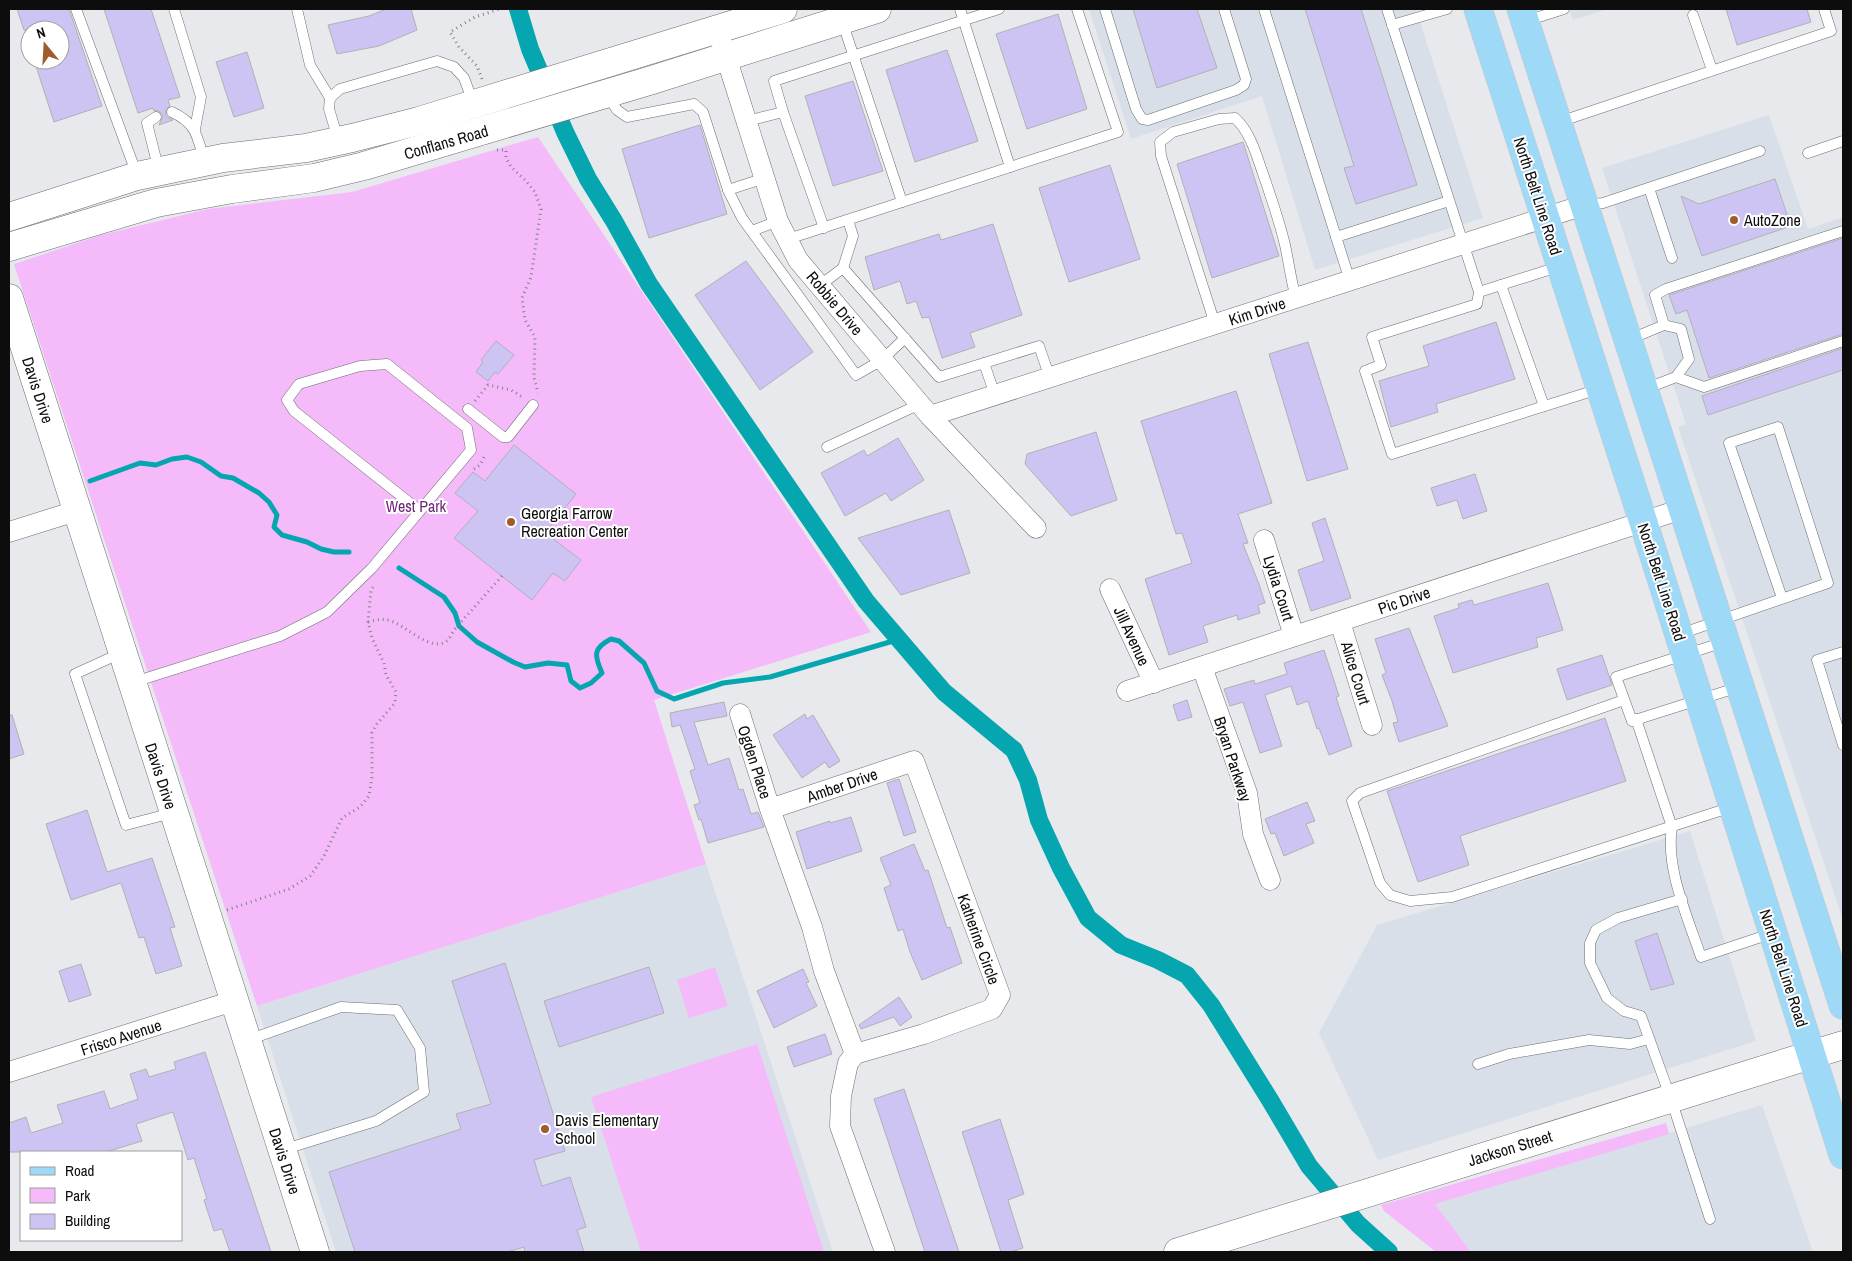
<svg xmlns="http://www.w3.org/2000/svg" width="1852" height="1261" viewBox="0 0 1852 1261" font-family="'Archivo Narrow',sans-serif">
<rect width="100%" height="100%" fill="#e8e9ed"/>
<!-- built -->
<g fill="#d9dfe9">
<path d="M1089,9H1416L1483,218L1315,270L1262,96L1131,139Z"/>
<path d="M1569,9H1608L1573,20Z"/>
<path d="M1769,115L1808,229L1843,217V920L1678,427L1686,424L1602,168Z"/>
<path d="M1690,831L1756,1041L1378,1160L1319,1033L1377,925Z"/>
<path d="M706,864L833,1252H336L257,1006Z"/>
<path d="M1762,1105L1813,1252H1471L1435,1204Z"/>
</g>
<!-- green -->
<g fill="#f4baf9">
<path d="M538,137L871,632L654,700L706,864L257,1006L14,264L101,235L208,209L352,192Z"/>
<path d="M715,967L728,1006L689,1018L677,980Z"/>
<path d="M757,1044L824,1252H641L591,1097Z"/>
<path d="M1666,1123L1669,1134L1435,1204L1471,1252H1436L1384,1211L1381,1205Z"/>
</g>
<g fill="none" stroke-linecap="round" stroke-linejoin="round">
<!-- stream -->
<g stroke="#05a6b0" stroke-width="5">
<path d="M90,481L140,463L156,465L172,459L187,457L201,462L221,476L233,478L259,493L269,502L277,515L274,527L282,535L307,542L321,549L334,552H349"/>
<path d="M399,568L444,597L455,613L459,626L477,642L513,662L525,667L548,663L567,665L571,681L580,688L591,683L602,673C594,655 593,648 611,639L619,641L644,663L657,691L674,699L723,683L770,677L900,639"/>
</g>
<!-- canal -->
<path stroke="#05a6b0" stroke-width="18" d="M518,9L530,49L565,132L588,179L614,221L649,284L866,601L944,692L1014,750L1028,780L1039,820L1061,868L1088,918L1121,945L1158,960L1187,975L1211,1005L1270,1100L1309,1166L1358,1224L1389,1252"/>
</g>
<!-- building -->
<g fill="#cdc4f4" stroke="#b1b1b4">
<path d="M17,9H69L102,106L54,122L34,60H60V30H24Z"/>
<path d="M104,9H151L180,97L168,100L170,106L166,109V116L173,120L159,125L163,116L159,111H154L153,108L138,113Z"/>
<path d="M386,9H411L417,30L379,46L337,54L328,25L369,16Z"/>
<path d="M1133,9H1197L1217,68L1157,88Z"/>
<path d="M1305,9H1361L1417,185L1356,204L1344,168L1354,166Z"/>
<path d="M1726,9H1807L1811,22L1737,45Z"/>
<path d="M1058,14L1087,109L1027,129L996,34Z"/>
<path d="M947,50L978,141L915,162L886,70Z"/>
<path d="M247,52L264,108L234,117L216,62Z"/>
<path d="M853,81L883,171L833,186L805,96Z"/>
<path d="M700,125L727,214L649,238L622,149Z"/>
<path d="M1243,142L1279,256L1212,278L1177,164Z"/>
<path d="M1110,165L1140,259L1069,282L1039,188Z"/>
<path d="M1775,179L1791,226L1702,256L1681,196L1699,204Z"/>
<path d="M993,224L1022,315L970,333L975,347L942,358L929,317L922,318L916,301L907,304L900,281L874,290L865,257L939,234L941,240Z"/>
<path d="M1843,238V334L1709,378L1687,310L1676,314L1669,295Z"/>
<path d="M746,261L813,352L760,390L695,295Z"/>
<path d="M1496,322L1515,379L1436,404L1438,412L1391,427L1379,381L1429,366L1423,346Z"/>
<path d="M496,341L514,355L498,374L495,372L488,381L476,372L483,362L481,360Z"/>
<path d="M1308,342L1348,469L1307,481L1269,354Z"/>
<path d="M1843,348V370L1708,415L1702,396Z"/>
<path d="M1236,391L1272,503L1238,514L1248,543L1243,544L1259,584L1265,603L1258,605L1260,613L1238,620L1237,615L1203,626L1208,642L1169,655L1145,579L1192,563L1182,533L1176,534L1141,421Z"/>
<path d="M1096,432L1117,500L1071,516L1025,464L1027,454Z"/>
<path d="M898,438L924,480L891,501L886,493L845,516L821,473L864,450L867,456Z"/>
<path d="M514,445L576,494L545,533L581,560L565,581L553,573L532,600L454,538L478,511L455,493L473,472L485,481Z"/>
<path d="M1475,474L1487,511L1463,519L1457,500L1437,506L1431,488Z"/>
<path d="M949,510L970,573L901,595L858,538Z"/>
<path d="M1325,518L1351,598L1311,611L1298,570L1324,561L1312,523Z"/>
<path d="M1548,583L1563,630L1536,638L1538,647L1453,673L1434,616L1459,608L1458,604L1472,600L1474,605Z"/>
<path d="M1409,628L1448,726L1399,742L1393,723L1398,722L1392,701L1382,675L1386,673L1375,639Z"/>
<path d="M1324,650L1339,696L1336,697L1352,746L1329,755L1319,728L1317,729L1308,701L1297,705L1291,686L1265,695L1282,746L1260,753L1243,702L1230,706L1224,689L1254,680L1255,684L1287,674L1284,663Z"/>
<path d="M1602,655L1612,685L1567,700L1557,669Z"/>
<path d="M1187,700L1192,717L1178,721L1173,705Z"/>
<path d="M724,702L727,716L694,722L708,765L729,758L739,790L743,789L751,814L758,812L764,827L708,843L701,819L699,820L694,805L700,803L690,771L695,769L680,725L672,727L670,713Z"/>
<path d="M805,714L807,719L813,715L840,761L829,768L825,762L802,778L773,735Z"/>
<path d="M9,715H12L24,754L9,759Z"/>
<path d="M1605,718L1626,781L1460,836L1469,865L1418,882L1387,791Z"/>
<path d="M899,779L916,832L904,836L887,783Z"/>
<path d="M1307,802L1315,821L1306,824L1314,843L1284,856L1275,833L1271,834L1265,819Z"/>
<path d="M87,810L107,872L152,858L175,927L170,928L182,966L156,974L144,937L139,938L121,883L71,900L46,824Z"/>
<path d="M851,817L862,851L807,869L796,832L830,821V823Z"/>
<path d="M914,844L925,871L928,870L947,928L950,927L962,963L922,980L910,952L903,929L898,931L884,888L891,885L880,858Z"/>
<path d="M1657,933L1674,984L1651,990L1635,941Z"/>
<path d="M505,963L565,1151L534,1160L542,1186L570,1177L586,1227L577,1230L584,1252H525L524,1247L507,1252H355L329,1172L461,1129L456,1114L491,1104L452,981Z"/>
<path d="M81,964L91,995L69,1002L59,971Z"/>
<path d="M649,967L664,1013L559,1047L544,1001Z"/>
<path d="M803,969L809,982L806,983L817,1006L774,1028L757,991Z"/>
<path d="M899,997L912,1017L900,1026L894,1017L861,1029L859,1025Z"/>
<path d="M825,1034L832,1054L794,1067L787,1047Z"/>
<path d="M205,1052L271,1252H230L222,1229L214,1231L204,1200L207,1199L194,1158L188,1160L173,1112L136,1124L142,1141L106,1152H9V1123L26,1117L31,1133L63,1123L57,1105L104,1091L110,1109L138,1099L130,1074L146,1069L149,1077L176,1069L174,1062Z"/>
<path d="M904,1089L959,1252H925L874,1099Z"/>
<path d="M1000,1119L1024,1194L1008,1200L1023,1248L1011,1252H1001L962,1132Z"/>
</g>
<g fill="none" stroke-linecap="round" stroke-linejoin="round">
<defs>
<g id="lane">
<path d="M76,9L137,175"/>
<path d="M174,9L201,97L195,129"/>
<path d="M297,9L310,65L330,98"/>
<path d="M960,9L1010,167"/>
<path d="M1105,9L1136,109L1142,119L1148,120L1236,90L1244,85L1246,79L1224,9"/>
<path d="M1264,9L1350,281"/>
<path d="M1387,9L1479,292L1561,266"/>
<path d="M1693,15L1712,70"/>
<path d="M842,21L902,202"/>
<path d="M1526,21L1564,9"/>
<path d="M1392,25L1447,9"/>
<path d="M607,94L617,110L627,117L694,104L703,112L728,190L765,178"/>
<path d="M172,112C197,124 197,136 204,160"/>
<path d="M783,112L824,228"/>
<path d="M156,117L147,123L159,171"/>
<path d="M747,121L783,112L774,81L999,9"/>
<path d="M1559,122L1831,31L1824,9"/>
<path d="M338,139L329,109L330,98L340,89L437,61L454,67L464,78L473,102"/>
<path d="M1808,153L1843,141"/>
<path d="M1649,188L1672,258"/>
<path d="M728,190L742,218L856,375L882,360L905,338"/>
<path d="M1585,205L1603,203L1760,151"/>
<path d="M752,231L778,221"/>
<path d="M1336,237L1449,201"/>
<path d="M788,239L1118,132L1077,9"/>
<path d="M843,268L853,236L848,220"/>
<path d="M1501,285L1544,406"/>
<path d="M819,286L843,268L939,377L1039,346L1050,378"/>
<path d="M1479,292L1477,304L1372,337L1381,365L1365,371L1392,454L1599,389"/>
<path d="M1215,324L1161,156L1160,142L1173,132L1219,119L1235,118C1249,131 1255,150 1261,168C1270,194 1279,219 1285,245C1289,263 1291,281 1296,298"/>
<path d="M1664,325L1681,329L1689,359L1676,377"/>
<path d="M1628,340L1664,325L1655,295L1666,289L1843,231"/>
<path d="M984,363L995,395"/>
<path d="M1645,389L1676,377L1704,387L1843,341"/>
<path d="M468,409L503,437H508L533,405"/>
<path d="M827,447L920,404"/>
<path d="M1680,634L1828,583L1778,427L1729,443L1782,598"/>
<path d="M1724,642L1616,677L1632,721L1739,687"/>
<path d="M1843,652L1817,660L1843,745"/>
<path d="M121,653L75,674L126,825L172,813"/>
<path d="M134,682L280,636L327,612L372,568L471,450L467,428L387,364L360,366L299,384L287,400L294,411L420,511"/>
<path d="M1624,700L1360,793L1352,801L1380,883L1390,895L1410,901L1452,897L1732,807"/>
<path d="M1636,719L1672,827C1665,868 1688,918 1701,957L1773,933"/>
<path d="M1682,899L1618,918L1596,930L1590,943V963L1607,998L1624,1011L1641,1016L1671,1099L1710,1219"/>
<path d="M248,1040L341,1007L397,1010L420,1048L424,1092L376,1121L282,1150"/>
<path d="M1478,1064L1509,1054L1589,1040L1630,1044L1649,1039"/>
</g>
<g id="street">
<path d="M722,44L778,221L798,260L930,416L1036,528"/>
<path d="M930,416L1584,205"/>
<path d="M9,532L76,511"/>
<path d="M1264,540L1294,636"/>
<path d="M1110,589L1154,683"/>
<path d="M1340,622L1372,725"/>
<path d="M1202,667L1247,793L1253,834L1270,880"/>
<path d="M1127,691L1682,509"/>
<path d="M740,714L770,809L812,927L824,971L855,1054L924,1034L992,1009L1000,995L914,761L770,809"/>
<path d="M855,1054L848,1063L841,1096L840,1126L885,1252"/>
<path d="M9,1072L233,1001"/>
</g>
<g id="secondary">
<path d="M9,217L137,176L223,158L306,148L352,138L419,121L783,9"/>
<path d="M9,247L156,203L232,189L314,178L364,166L652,80L877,9"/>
<path d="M9,298L315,1252"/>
<path d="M1178,1252L1843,1045"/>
</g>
<g id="primary">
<path d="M1478,9L1643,521L1843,1155"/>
<path d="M1521,9L1843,1005"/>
</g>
</defs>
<!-- lane casing -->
<use href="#lane" stroke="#6c6d70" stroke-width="11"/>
<!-- street casing -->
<use href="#street" stroke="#6c6d70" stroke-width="21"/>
<!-- secondary casing -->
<use href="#secondary" stroke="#6c6d70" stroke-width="29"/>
<!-- primary casing -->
<use href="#primary" stroke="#c5c5c5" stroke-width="29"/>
<!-- path -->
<g stroke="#838386" stroke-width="3" stroke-dasharray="1 4" stroke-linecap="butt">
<path d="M482,79L477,66L459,47L450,32L475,17L500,9"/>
<path d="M497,150H506V158L511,167L525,180L535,192L541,209L531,277L522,298L525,320L535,337L534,378L538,393"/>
<path d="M475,401L488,385L511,390L524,398"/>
<path d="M474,469L480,465L484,457"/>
<path d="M368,622C376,620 382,618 391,621C407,626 432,654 448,640C450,638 452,633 454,630L502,576"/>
<path d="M227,910L289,889L310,876L323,858L342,818L360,807L369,796L372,777V733L376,725L395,703L396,692L386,675L384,663L372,638L368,622L371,590L373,587"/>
</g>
<!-- lane -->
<use href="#lane" stroke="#fff" stroke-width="10"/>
<!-- street -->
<use href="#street" stroke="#fff" stroke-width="20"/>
<!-- secondary -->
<use href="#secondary" stroke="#fff" stroke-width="28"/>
<!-- primary -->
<use href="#primary" stroke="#9edaf8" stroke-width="28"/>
</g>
<!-- markers -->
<g fill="#9f5d2b" stroke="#fff" stroke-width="2">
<circle cx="1734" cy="220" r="5"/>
<circle cx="511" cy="522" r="5"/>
<circle cx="545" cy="1129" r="5"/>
</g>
<g text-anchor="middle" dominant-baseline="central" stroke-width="4" stroke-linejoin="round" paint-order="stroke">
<!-- street labels -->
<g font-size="16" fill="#0d0d0e" stroke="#fff">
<text transform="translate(446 142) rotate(-16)">Conflans Road</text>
<text transform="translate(1538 196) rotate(72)">North Belt Line Road</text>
<text transform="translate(835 303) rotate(50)">Robbie Drive</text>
<text transform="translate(1257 311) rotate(-18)">Kim Drive</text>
<text transform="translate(38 390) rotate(72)">Davis Drive</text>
<text transform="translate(1662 582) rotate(72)">North Belt Line Road</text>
<text transform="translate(1279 588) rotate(72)">Lydia Court</text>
<text transform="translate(1404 600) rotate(-19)">Pic Drive</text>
<text transform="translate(1132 636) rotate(65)">Jill Avenue</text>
<text transform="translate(1356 673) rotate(73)">Alice Court</text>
<text transform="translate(1233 759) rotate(72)">Bryan Parkway</text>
<text transform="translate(755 762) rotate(72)">Ogden Place</text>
<text transform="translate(161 776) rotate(72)">Davis Drive</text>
<text transform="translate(842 785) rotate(-19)">Amber Drive</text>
<text transform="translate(979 939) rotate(70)">Katherine Circle</text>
<text transform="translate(1784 968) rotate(72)">North Belt Line Road</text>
<text transform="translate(121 1037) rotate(-18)">Frisco Avenue</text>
<text transform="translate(1510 1148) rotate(-17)">Jackson Street</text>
<text transform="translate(285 1161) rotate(72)">Davis Drive</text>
</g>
<!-- poi labels -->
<g font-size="16" fill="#0d0d0e" stroke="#fff" text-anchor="start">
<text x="1744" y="220">AutoZone</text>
<text x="521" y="513">Georgia Farrow<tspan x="521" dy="18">Recreation Center</tspan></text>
<text x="555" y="1120">Davis Elementary<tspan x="555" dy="18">School</tspan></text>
</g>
<!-- park labels -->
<g font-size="16" fill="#6f2876" stroke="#fff">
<text x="416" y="506">West Park</text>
</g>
</g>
<!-- border -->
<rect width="1852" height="1261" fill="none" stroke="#0d0d0e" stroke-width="20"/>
<!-- legend -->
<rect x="20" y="1151" width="162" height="90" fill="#ffffff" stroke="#9e9e9f"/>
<rect x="30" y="1167" width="25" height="8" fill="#9edaf8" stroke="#9e9e9f"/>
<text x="65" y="1176" font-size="15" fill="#0d0d0e">Road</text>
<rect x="30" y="1188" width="25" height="15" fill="#f4baf9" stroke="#9e9e9f"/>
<text x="65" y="1201" font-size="15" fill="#0d0d0e">Park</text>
<rect x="30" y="1214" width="25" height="15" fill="#cdc4f4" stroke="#9e9e9f"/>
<text x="65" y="1226" font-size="15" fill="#0d0d0e">Building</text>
<!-- north arrow -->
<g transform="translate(45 45) rotate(342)"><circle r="24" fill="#ffffff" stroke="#9e9e9f"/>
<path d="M0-4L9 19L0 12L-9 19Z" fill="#9f5d2b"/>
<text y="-8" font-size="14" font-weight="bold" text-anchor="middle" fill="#0d0d0e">N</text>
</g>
</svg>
